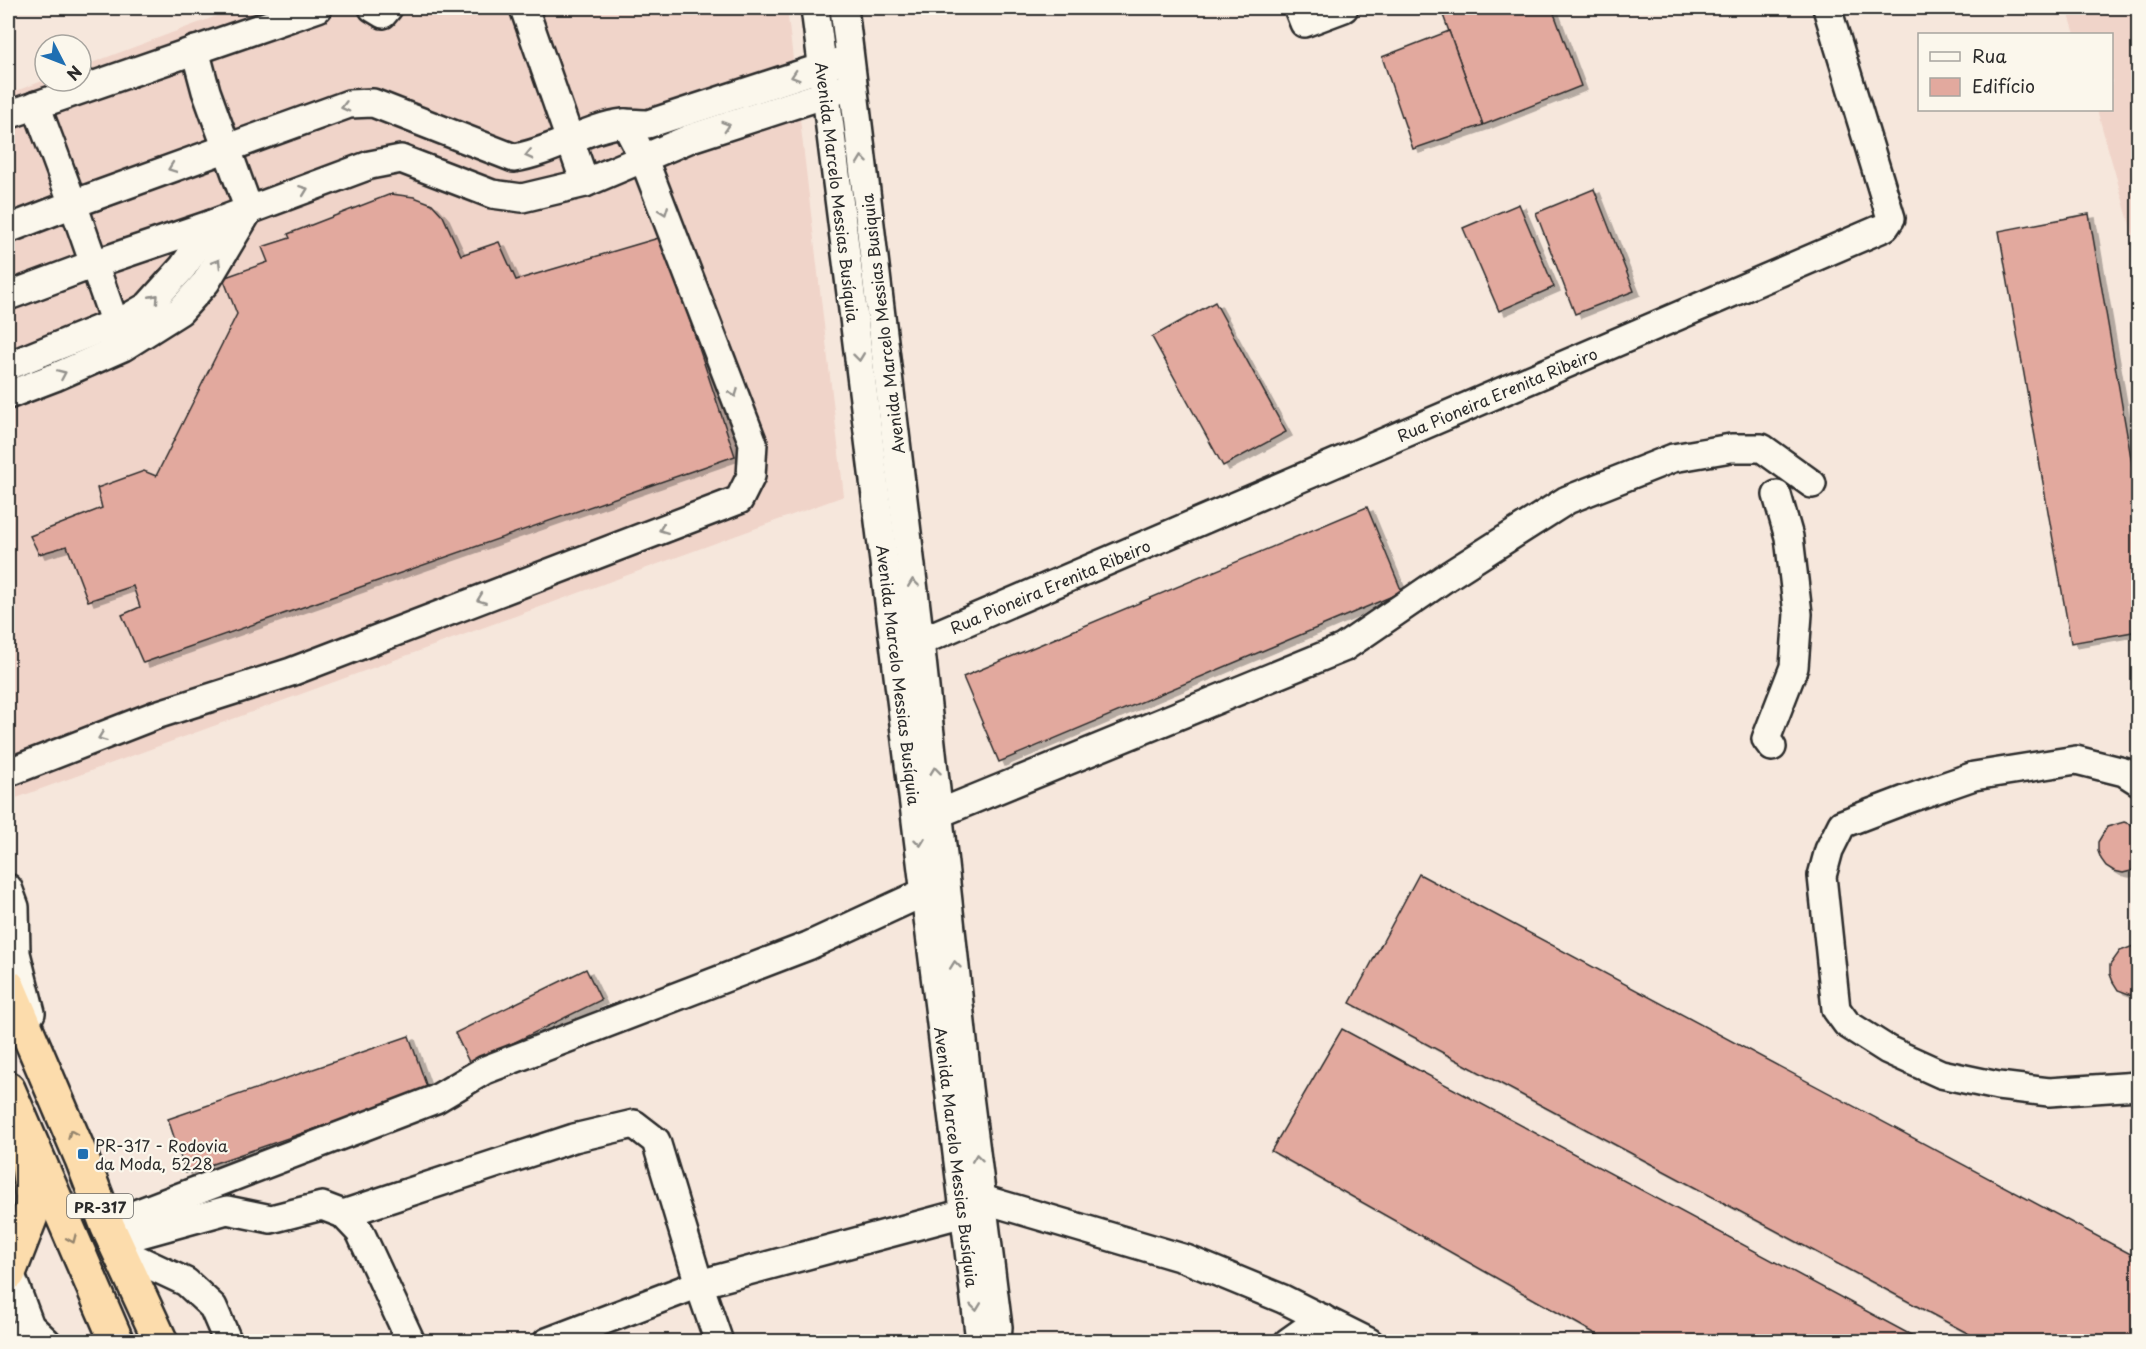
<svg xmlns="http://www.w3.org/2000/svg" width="2146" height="1349" viewBox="0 0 2146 1349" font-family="'Playpen Sans',sans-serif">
<defs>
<filter id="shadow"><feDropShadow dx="6" dy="4" stdDeviation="0" flood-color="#0004"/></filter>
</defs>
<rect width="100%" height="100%" fill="#f6e7dc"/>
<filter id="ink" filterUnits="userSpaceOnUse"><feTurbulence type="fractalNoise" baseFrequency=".0167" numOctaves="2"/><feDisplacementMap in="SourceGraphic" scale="12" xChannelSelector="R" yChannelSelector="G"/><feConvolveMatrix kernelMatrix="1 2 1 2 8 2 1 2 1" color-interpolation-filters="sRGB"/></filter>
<g filter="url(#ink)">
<!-- built -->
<g fill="#f0d4c9">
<path d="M238,8H787L844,496L8,801V94L45,80L81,81V67Z"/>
<path d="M2067,8H2138V253L2097,110H2112V34H2075Z"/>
</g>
<!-- building -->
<g fill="#e2a99e" stroke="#2b2b2b" stroke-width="1.5" filter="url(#shadow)">
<path d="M1464,8H1552L1581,86L1483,125L1443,15Z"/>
<path d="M1449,31L1483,125L1413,149L1382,57Z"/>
<path d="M1594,189L1634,291L1575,314L1536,213Z"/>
<path d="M391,194L414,197L432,204L443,216L461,255L499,242L516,280L662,237L735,456L143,663L122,615L140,607L133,586L88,601L67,546L39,554L30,536L102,508L97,488L144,471L156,476L237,314L223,278L268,262L262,247L290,238L288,234Z"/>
<path d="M1519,204L1554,287L1499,311L1463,228Z"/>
<path d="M2089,214L2138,498V631L2071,643L1999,231Z"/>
<path d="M1215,302L1286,432L1223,466L1152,337Z"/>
<path d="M1367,507L1402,592L999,762L963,677Z"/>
<path d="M2124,822L2138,827V867L2131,871L2123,873L2114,871L2106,866L2101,859L2098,851V842L2107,827Z"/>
<path d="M1419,874L2138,1258V1342H1984L1350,1003Z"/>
<path d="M2136,945H2138V995L2134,996L2118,990L2113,982L2110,974V965L2120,951Z"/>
<path d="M586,969L601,1000L470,1064L455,1033Z"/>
<path d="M1342,1029L1924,1342H1610L1271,1151Z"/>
<path d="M409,1036L428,1090L186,1173L168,1119Z"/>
</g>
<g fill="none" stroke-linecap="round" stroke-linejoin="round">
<defs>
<g id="minor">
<path d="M373,8L383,14L388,8"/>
<path d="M524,8L585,183"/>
<path d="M815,8C871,449 925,890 979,1332L981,1342"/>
<path d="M844,8L920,641L968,1088L998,1327L997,1342"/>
<path d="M1298,8L1304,23L1344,8"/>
<path d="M195,50L206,91L249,210"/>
<path d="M36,105L73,204L120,338"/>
<path d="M8,115L318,8"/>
<path d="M8,229L73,204L349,104L373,103L514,158C552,152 588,127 624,123C632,123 640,124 648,124L838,62"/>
<path d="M8,296L94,264L212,224L370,165L401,159L492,194L522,198L585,183L691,138L842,89"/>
<path d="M8,366L129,317L148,306L183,267L212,224"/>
<path d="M8,395L55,377L123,347L180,311L206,282L249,210"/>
<path d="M905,648L1885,227L1891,218L1827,8"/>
<path d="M1772,747L1766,739L1794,667L1798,614L1789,537L1777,495"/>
<path d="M8,770L12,771L156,715L291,672L739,500L751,476L753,443L643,157L625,123"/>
<path d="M2138,781L2124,772L2076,760L1974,776L1905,800L1842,824L1829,850L1822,876L1836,1009L1847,1024L1888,1050L1941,1074L1998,1086L2049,1092L2138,1086"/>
<path d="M940,813L1343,648L1448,576L1567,500L1673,458L1731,448H1762L1812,484"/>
<path d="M8,888L15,907L16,953L31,1013"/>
<path d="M982,1199L1186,1259L1283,1299L1369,1342"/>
<path d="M343,1214L574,1138L634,1124L656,1141L699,1284L719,1342"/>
<path d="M107,1225L436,1099L485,1070L808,946L940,885"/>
<path d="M115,1241L227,1210L271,1219L322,1206L343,1214L360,1232L411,1342"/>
<path d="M120,1251L186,1282L213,1307L228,1342"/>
<path d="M8,1267L30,1326L47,1342"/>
<path d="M9,1342L30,1326"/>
<path d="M547,1342L699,1284L964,1213"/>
<path d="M1288,1342L1322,1318"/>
</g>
<g id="highway">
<path d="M8,986L82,1159L107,1225L161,1342"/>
<path d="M8,1089L117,1342"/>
<path d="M9,1273L31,1216L32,1197L27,1158"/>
</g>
</defs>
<!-- minor casing -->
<use href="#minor" stroke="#2b2b2b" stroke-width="32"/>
<!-- highway casing -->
<use href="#highway" stroke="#2b2b2b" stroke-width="38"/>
<!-- minor -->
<use href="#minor" stroke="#fbf7ec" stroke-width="27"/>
<!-- highway -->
<use href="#highway" stroke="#fcdcac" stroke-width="33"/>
<!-- rail -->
<path stroke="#2b2b2b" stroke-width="4.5" d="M2135,8L2138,19"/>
</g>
<!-- one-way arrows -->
<defs><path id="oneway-chevron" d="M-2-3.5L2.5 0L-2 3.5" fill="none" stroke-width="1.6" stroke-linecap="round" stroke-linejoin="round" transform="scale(1.5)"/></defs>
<g stroke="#93918c">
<use href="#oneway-chevron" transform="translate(795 76) rotate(162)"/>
<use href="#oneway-chevron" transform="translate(345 107) rotate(165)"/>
<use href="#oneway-chevron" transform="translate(726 126) rotate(-18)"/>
<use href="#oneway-chevron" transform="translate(529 155) rotate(167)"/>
<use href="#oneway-chevron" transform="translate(862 160) rotate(-97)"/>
<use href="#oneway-chevron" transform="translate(172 168) rotate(160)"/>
<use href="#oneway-chevron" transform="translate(304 190) rotate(-21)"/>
<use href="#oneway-chevron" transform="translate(664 211) rotate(69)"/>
<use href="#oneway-chevron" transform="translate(217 263) rotate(-59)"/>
<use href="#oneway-chevron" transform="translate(155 298) rotate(-48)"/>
<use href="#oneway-chevron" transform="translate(859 357) rotate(83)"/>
<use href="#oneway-chevron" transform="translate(62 374) rotate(-24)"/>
<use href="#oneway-chevron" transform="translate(734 393) rotate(69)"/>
<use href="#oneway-chevron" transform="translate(663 529) rotate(159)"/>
<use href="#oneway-chevron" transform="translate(913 583) rotate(-97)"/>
<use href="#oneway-chevron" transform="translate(481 599) rotate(159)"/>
<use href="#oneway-chevron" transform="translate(102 737) rotate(159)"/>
<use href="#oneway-chevron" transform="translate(935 771) rotate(-97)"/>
<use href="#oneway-chevron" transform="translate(920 842) rotate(83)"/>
<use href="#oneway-chevron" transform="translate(955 965) rotate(-96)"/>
<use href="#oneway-chevron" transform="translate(977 1158) rotate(-97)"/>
<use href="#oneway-chevron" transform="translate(976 1307) rotate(83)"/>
</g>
<g stroke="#94846c">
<use href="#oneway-chevron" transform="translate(72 1134) rotate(-113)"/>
<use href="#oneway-chevron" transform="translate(72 1239) rotate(67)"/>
</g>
</g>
<!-- markers -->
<rect fill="#1f6fb2" stroke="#fbf7ec" stroke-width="2" x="77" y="1148" width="12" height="12" rx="3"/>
<g text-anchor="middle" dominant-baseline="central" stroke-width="4.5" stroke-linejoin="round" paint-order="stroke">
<!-- shield labels -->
<rect fill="#fbf7ec" stroke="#696865" stroke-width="1.5" x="67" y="1194" width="66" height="24" rx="4.5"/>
<g font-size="15" font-weight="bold" fill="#2b2b2b">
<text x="100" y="1206">PR-317</text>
</g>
<!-- street labels -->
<g font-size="16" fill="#2b2b2b" stroke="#fbf7ec">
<text transform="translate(838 192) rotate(83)">Avenida Marcelo Messias Busíquia</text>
<text transform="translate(882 324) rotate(-97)">Avenida Marcelo Messias Busiquia</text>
<text transform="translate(1497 394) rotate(-23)">Rua Pioneira Erenita Ribeiro</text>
<text transform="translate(1050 586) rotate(-23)">Rua Pioneira Erenita Ribeiro</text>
<text transform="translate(899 675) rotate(83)">Avenida Marcelo Messias Busíquia</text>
<text transform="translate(957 1157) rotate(83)">Avenida Marcelo Messias Busíquia</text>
</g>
<!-- poi labels -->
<g font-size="16" fill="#2b2b2b" stroke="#fbf7ec" text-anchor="start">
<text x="95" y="1145">PR-317 - Rodovia<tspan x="95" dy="18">da Moda, 5228</tspan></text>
</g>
</g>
<!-- margin -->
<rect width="2146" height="1349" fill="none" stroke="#fbf7ec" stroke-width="30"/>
<rect x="15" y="15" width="2116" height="1319" fill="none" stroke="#2b2b2b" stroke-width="2" filter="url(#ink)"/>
<!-- legend -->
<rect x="1918" y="33" width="195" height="78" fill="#fbf7ec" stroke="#a8a59f" stroke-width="1.5"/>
<rect x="1930" y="52" width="30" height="9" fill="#fbf7ec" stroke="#a8a59f" stroke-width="1.5"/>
<text x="1972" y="63" font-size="18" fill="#2b2b2b">Rua</text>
<rect x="1930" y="78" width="30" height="18" fill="#e2a99e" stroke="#a8a59f" stroke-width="1.5"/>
<text x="1972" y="93" font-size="18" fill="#2b2b2b">Edifício</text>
<!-- north arrow -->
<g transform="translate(63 63) rotate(132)"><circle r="28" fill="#fbf7ec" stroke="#a8a59f" stroke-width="1.5"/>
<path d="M0-4.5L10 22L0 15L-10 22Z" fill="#1f6fb2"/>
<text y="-9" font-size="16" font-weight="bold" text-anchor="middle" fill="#2b2b2b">N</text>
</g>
</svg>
